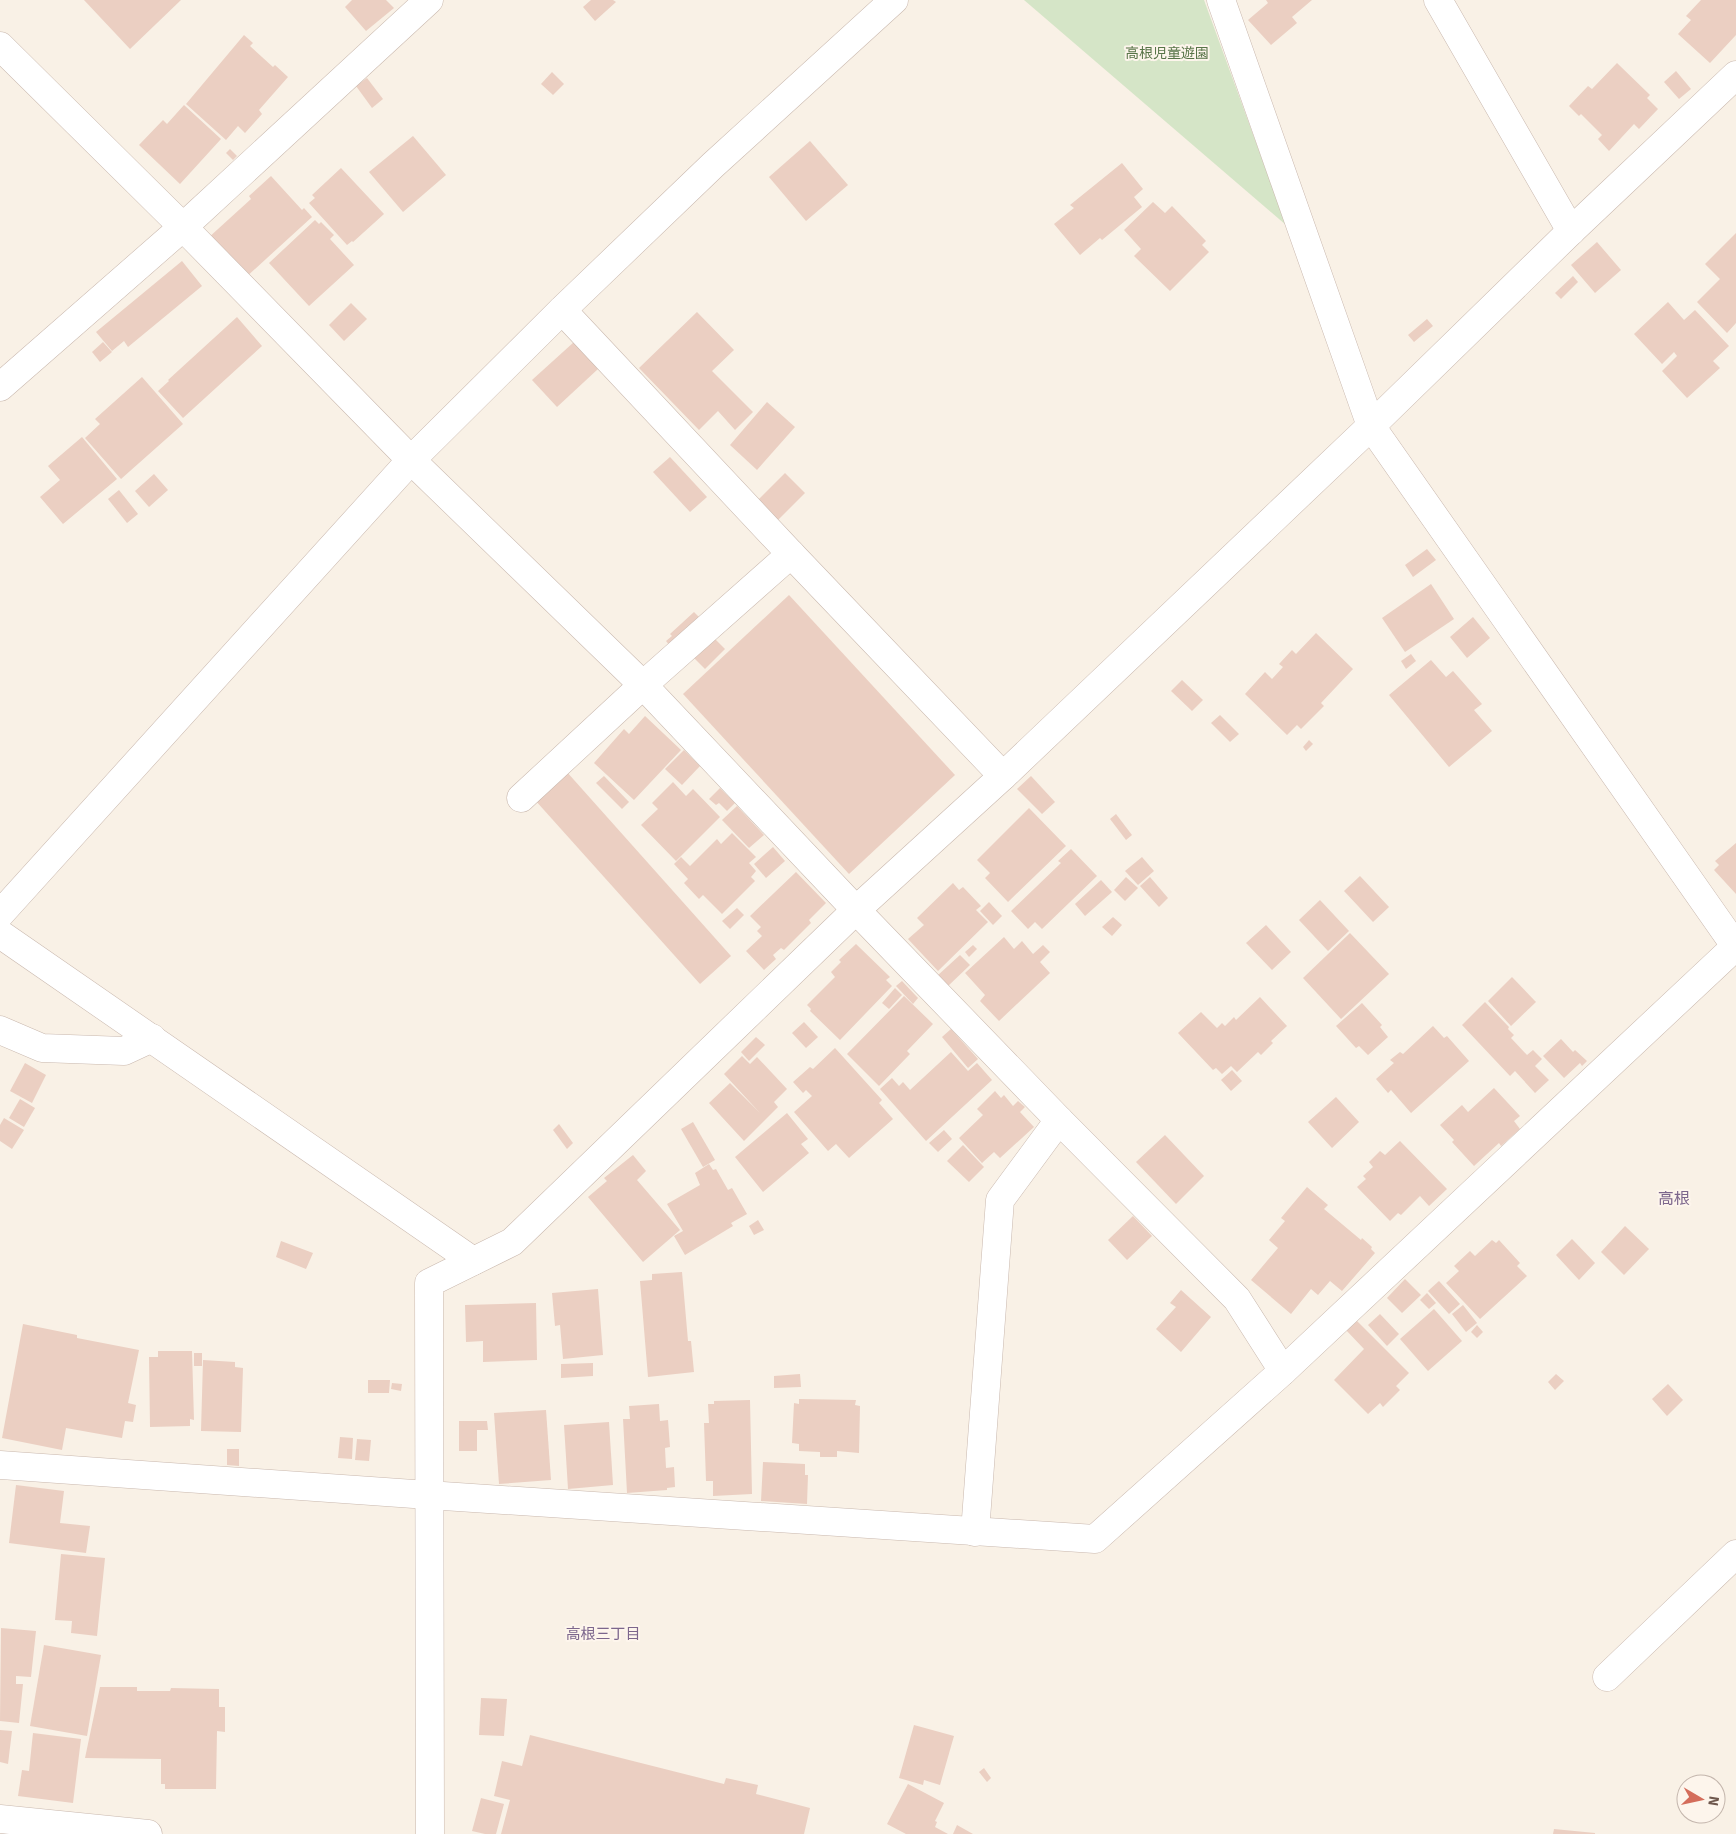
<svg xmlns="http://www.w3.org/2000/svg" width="1736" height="1834" viewBox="0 0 1736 1834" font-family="Signika,'Noto Sans JP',sans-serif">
<rect width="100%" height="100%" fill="#f9f1e6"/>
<!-- green -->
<path fill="#d5e5c7" d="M1024,0H1204L1286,225Z"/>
<!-- building -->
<g fill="#ebcfc2">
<path d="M84,0H181L130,49Z"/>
<path d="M352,0H386L394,8L366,31L345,7Z"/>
<path d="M591,0H613L616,2L595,21L583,7Z"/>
<path d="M1266,0H1312L1292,17L1297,23L1271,45L1248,20L1268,3Z"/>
<path d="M1701,0H1736V35L1710,63L1678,34L1691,20L1686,16Z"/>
<path d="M244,35L253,43L250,46L273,67L275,65L288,77L259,110L262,114L245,133L238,126L226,140L186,104Z"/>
<path d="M1617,63L1650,95L1647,98L1658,109L1639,129L1634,124L1609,151L1598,139L1602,135L1581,114L1579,116L1569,106L1588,86L1592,89Z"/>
<path d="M1676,71L1691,89L1679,99L1664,82Z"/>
<path d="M552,72L564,84L553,95L541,84Z"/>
<path d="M367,78L383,99L372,108L356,86Z"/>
<path d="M184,105L221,139L180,184L139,145L163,120L167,124Z"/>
<path d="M413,136L446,175L403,212L369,172Z"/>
<path d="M810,141L848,185L806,221L769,177Z"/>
<path d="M230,149L237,156L233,160L226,153Z"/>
<path d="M1122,163L1143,189L1134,197L1142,207L1102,240L1100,238L1080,255L1054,224L1074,208L1070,205Z"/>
<path d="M341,168L384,214L353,242L352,241L347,245L309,203L315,198L312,195Z"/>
<path d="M271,176L302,210L304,208L312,217L244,279L207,239L251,199L249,196Z"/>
<path d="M1153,202L1165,213L1172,206L1206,241L1202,245L1209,252L1170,291L1134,256L1141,249L1124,230Z"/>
<path d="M315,220L319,224L321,222L334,235L330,239L354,265L309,306L269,263Z"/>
<path d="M1736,233V323L1727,333L1697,302L1720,279L1705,264Z"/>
<path d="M1597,242L1621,270L1595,293L1571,265Z"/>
<path d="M182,261L202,286L128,347L124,341L112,351L96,332Z"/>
<path d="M1573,276L1578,282L1561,299L1555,293Z"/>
<path d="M1668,302L1684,320L1695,310L1729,346L1713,361L1720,368L1687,398L1662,371L1677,356L1674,352L1662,364L1634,334Z"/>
<path d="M351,303L367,319L344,341L329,325Z"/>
<path d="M697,312L734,350L712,371L753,412L735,430L718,411L699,430L639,368Z"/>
<path d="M237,317L262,346L183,418L158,391L169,381L168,380Z"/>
<path d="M1427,319L1433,326L1414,342L1408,335Z"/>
<path d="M103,342L112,352L100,362L92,352Z"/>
<path d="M574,342L598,369L557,407L532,380Z"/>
<path d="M142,377L183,424L121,479L85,438L100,424L95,419Z"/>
<path d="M767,402L795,427L757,470L730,445Z"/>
<path d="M82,437L117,479L63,524L40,497L60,480L48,466Z"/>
<path d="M670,457L707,497L690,512L653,472Z"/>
<path d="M785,473L805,493L776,522L756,502Z"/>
<path d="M154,474L168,490L149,507L135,491Z"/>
<path d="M119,490L138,514L127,523L108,499Z"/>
<path d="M1427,549L1436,560L1413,577L1405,565Z"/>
<path d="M1431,584L1454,619L1405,652L1382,618Z"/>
<path d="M789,595L955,775L849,874L683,694Z"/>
<path d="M694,612L701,619L671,647L666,641L672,636L670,634Z"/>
<path d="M1473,617L1490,638L1467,658L1450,637Z"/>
<path d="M1316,633L1353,669L1321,703L1324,706L1301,729L1297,725L1287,735L1245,694L1265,672L1272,679L1283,667L1279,664L1292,650L1296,654Z"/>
<path d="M713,637L725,649L705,669L693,657Z"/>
<path d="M1411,654L1416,661L1406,669L1401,661Z"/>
<path d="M1431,660L1446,677L1453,671L1482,704L1474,710L1492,731L1449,767L1389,695Z"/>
<path d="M1182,680L1203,700L1192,711L1171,691Z"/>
<path d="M1220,715L1239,734L1230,742L1211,723Z"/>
<path d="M645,716L681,750L634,800L594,763L624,729L629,734Z"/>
<path d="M1309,740L1313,744L1306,751L1303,747Z"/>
<path d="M684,750L700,766L682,785L665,769Z"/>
<path d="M566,771L731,956L700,984L535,800Z"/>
<path d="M604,776L629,802L622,809L596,783Z"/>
<path d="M1031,776L1055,802L1042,814L1017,789Z"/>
<path d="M673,782L686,796L693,789L720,817L676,861L641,825L658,809L652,803Z"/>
<path d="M720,788L735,803L727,811L719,803L716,805L709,799Z"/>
<path d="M737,806L764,835L749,848L722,820Z"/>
<path d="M1029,808L1066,846L1008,902L985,878L990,873L977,860Z"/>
<path d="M1116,814L1132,835L1126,840L1110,819Z"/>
<path d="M732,833L756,857L749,863L756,871L751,877L755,881L722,914L703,895L699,899L684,883L688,879L674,864L681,857L690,866L717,839L721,844Z"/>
<path d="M1736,843V894L1714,870L1719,865L1715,861Z"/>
<path d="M773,847L785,861L766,878L754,864Z"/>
<path d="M1071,849L1097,876L1042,929L1035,922L1028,929L1011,911L1061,863L1058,861Z"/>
<path d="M1142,857L1154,871L1138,885L1125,871Z"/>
<path d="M796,872L826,903L809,920L811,923L784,950L781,948L773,955L776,959L764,970L746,951L762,936L757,931L761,927L750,916Z"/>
<path d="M1360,876L1389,907L1373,922L1344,891Z"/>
<path d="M1126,877L1138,888L1125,901L1114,890Z"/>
<path d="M1150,877L1168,898L1159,907L1140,886Z"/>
<path d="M1101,880L1112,892L1085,916L1075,904Z"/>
<path d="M953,883L959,890L963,887L981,906L976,910L988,922L938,971L908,939L924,925L917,918Z"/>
<path d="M1320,900L1349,931L1328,951L1299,920Z"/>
<path d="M989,902L1002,916L993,925L980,911Z"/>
<path d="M737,908L744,915L730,929L722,921Z"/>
<path d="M1113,917L1122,925L1112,936L1102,927Z"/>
<path d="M1266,925L1291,952L1272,970L1246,943Z"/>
<path d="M1350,933L1389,974L1341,1019L1303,978Z"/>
<path d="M1004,937L1014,949L1022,941L1033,954L1043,945L1050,952L1040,962L1050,973L999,1021L980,1001L985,995L965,973Z"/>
<path d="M856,944L890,977L886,980L892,986L840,1040L810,1011L811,1009L807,1005L835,977L831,972L841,962L839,960Z"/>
<path d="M973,945L977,949L969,957L965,952Z"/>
<path d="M960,955L970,965L947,987L937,976Z"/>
<path d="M1512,977L1536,1002L1511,1026L1488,1001Z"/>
<path d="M902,981L918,998L913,1004L896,986Z"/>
<path d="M895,988L902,995L889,1009L882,1003Z"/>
<path d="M904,996L933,1024L907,1051L910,1054L879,1086L847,1054Z"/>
<path d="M1260,997L1287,1026L1271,1041L1273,1043L1261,1055L1258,1052L1237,1072L1231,1066L1222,1074L1216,1068L1213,1070L1178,1033L1201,1012L1217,1028L1222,1023L1225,1026L1234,1017L1236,1020Z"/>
<path d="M1485,1002L1509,1027L1508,1029L1514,1035L1511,1038L1527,1055L1533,1050L1542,1059L1535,1066L1549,1080L1535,1093L1515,1071L1510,1076L1462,1025Z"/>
<path d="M1362,1003L1382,1025L1380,1027L1388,1037L1368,1055L1359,1046L1356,1048L1336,1026Z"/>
<path d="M804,1022L818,1037L806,1048L792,1033Z"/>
<path d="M1433,1026L1444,1038L1447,1036L1469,1061L1411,1113L1391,1090L1388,1093L1376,1079L1394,1063L1390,1060L1400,1052L1403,1054Z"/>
<path d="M951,1029L978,1059L968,1068L942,1037Z"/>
<path d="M756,1037L765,1045L749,1061L741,1052Z"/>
<path d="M1561,1039L1573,1052L1575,1050L1587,1061L1582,1066L1580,1063L1564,1078L1543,1056Z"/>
<path d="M835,1048L882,1100L879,1103L893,1119L849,1158L836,1144L828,1151L794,1112L812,1096L806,1090L803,1093L793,1082L810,1067L813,1069Z"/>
<path d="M951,1052L968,1071L977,1063L992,1080L926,1141L880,1089L892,1078L899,1086L903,1082L910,1090Z"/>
<path d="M742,1056L750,1064L757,1057L787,1089L774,1102L778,1107L744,1141L709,1103L730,1083L760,1113L724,1074Z"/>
<path d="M25,1063L46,1075L32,1103L10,1091Z"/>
<path d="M1232,1070L1242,1081L1231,1091L1221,1080Z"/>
<path d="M1494,1088L1520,1116L1514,1121L1520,1129L1501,1146L1499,1143L1474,1166L1452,1142L1454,1140L1440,1125L1462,1105L1468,1112Z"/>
<path d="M995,1091L1001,1098L1004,1095L1013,1106L1018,1101L1025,1107L1020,1112L1034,1127L1000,1158L994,1152L982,1163L959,1138L983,1115L977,1109Z"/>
<path d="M1336,1097L1359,1122L1332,1148L1308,1122Z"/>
<path d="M20,1099L35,1108L24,1127L9,1118Z"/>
<path d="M787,1113L808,1139L801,1144L809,1153L763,1192L735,1157Z"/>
<path d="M4,1118L24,1130L12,1149L0,1141V1125Z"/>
<path d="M693,1122L715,1160L703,1167L681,1129Z"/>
<path d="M559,1124L573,1143L567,1149L553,1130Z"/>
<path d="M944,1130L952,1139L938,1152L929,1143Z"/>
<path d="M1165,1135L1204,1176L1176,1204L1136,1162Z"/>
<path d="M1400,1141L1447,1189L1429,1206L1420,1196L1401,1215L1398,1213L1390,1221L1357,1187L1366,1179L1363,1176L1373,1167L1369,1162L1380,1151L1385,1155Z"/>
<path d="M963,1145L984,1167L969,1182L947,1161Z"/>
<path d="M633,1155L646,1171L637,1180L680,1230L643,1262L588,1197L607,1181L604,1178Z"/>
<path d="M709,1164L713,1170L716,1169L728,1190L732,1188L747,1214L731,1223L733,1226L685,1255L674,1236L683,1231L667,1204L700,1185L695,1173Z"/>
<path d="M1307,1187L1328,1205L1324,1209L1361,1240L1362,1238L1372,1247L1371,1249L1375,1253L1342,1291L1330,1281L1318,1295L1311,1289L1291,1314L1251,1280L1278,1248L1269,1240L1285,1221L1281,1218Z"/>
<path d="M1133,1216L1152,1236L1127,1260L1108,1240Z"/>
<path d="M758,1220L764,1230L754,1235L749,1226Z"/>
<path d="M1625,1226L1649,1249L1624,1275L1601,1252Z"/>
<path d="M1572,1239L1595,1263L1579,1280L1556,1255Z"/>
<path d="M1492,1240L1496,1243L1499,1240L1520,1263L1517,1266L1527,1276L1480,1319L1446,1283L1459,1271L1454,1266L1470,1251L1475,1256Z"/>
<path d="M281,1241L313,1253L306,1269L276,1257Z"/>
<path d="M682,1272L688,1341H691L694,1372L648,1377L640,1281L652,1280V1274Z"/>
<path d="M1405,1279L1421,1295L1402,1313L1387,1298Z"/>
<path d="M1439,1281L1460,1304L1449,1314L1428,1291Z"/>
<path d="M598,1289L603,1355L563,1359L560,1325L555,1326L552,1293Z"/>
<path d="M1181,1290L1211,1317L1181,1352L1156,1329L1176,1307L1170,1303Z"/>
<path d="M1427,1293L1436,1303L1429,1309L1420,1300Z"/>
<path d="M536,1303L537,1360L483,1362V1341L466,1342L465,1305Z"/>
<path d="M1463,1305L1477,1323L1466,1332L1452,1314Z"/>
<path d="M1434,1309L1462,1341L1428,1371L1400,1339Z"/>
<path d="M1380,1314L1399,1334L1387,1346L1368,1325Z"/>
<path d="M1356,1320L1409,1373L1396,1386L1400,1390L1383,1407L1380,1403L1368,1414L1334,1380L1364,1349L1346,1330Z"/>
<path d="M23,1324L77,1335V1338L139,1350L128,1403L136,1405L133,1422L125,1421L122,1438L66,1428L62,1450L2,1438Z"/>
<path d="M1477,1325L1483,1332L1477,1338L1471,1332Z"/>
<path d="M158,1351H192L194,1420L190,1419V1426L150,1427L149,1357H158Z"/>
<rect x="194" y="1353" width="8" height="13"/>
<path d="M203,1360L235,1362V1367L243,1368L241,1432L201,1431Z"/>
<path d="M593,1363V1376L561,1378V1364Z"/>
<path d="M800,1374L801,1387L774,1388V1376Z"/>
<path d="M1556,1374L1564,1381L1555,1390L1548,1382Z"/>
<path d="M368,1380H390L389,1393H368Z"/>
<path d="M392,1383L402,1384L401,1391L391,1389Z"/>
<path d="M1668,1384L1683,1400L1667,1416L1652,1399Z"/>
<path d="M799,1399L856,1400L855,1405L860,1406L859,1453L837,1451V1457H820V1452L799,1451V1444L792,1443L794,1403L799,1404Z"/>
<path d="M750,1400L752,1494L713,1496V1481H706L704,1423H709L708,1404H714V1401Z"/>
<path d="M659,1404L660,1421L668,1420L670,1447L665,1448L666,1468L674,1467L675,1487L667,1488V1490L627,1493L623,1419H630L629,1406Z"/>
<path d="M546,1410L551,1480L499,1484L494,1413Z"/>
<path d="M459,1421H487L488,1430H477V1451H459Z"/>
<path d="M609,1422L613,1485L568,1489L564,1425Z"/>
<path d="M340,1437L353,1438L352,1459L338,1458Z"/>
<path d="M357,1439L371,1440L369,1461L355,1460Z"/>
<path d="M227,1449H239V1466L227,1465Z"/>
<path d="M763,1462L805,1464V1475H808L807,1504L761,1501Z"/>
<path d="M16,1485L64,1491L60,1523L90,1526L86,1553L9,1543Z"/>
<path d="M61,1554L105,1558L97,1636L71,1633L72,1621L55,1620Z"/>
<path d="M1,1628L36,1631L31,1677L16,1676V1684H23L19,1723L0,1721Z"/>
<path d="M44,1645L101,1655L87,1736L30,1726Z"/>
<path d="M100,1687H137V1691H170L171,1688L219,1689V1707H225V1732L217,1731L216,1789H165V1784H161V1759L85,1758Z"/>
<path d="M481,1698L507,1699L504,1736L479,1735Z"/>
<path d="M914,1725L954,1736L940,1785L924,1780L923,1785L899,1778Z"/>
<path d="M0,1730L12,1731L8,1764L0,1762Z"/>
<path d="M33,1733L81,1739L73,1803L18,1796L22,1770L29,1771Z"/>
<path d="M530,1735L724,1784L726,1778L758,1785L756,1794L810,1808L804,1834H501L510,1800L494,1796L502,1761L522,1766Z"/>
<path d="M984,1768L991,1778L987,1782L979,1772Z"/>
<path d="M908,1784L944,1803L935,1821L937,1822L935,1827L948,1834H906L887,1824Z"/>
<path d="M481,1798L504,1804L496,1834H485L472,1831Z"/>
<path d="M957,1825L973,1834H953Z"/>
<path d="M1554,1829L1595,1833V1834H1553Z"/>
</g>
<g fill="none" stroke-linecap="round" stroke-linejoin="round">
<defs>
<g id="minor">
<path d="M1221,0L1371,426L1736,947"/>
<path d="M1438,0L1571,231"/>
<path d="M0,46L183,227L411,460L643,685L856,910L1059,1120L1237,1299L1283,1371"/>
<path d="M562,310L791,554L1003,776"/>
<path d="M0,387L183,227L429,0"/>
<path d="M521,798L643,685L791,554"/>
<path d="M0,914L411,460L562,310L713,165L894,0"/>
<path d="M0,934L473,1261"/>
<path d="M0,1030L42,1048L124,1051L152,1038"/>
<path d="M0,1465L428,1495L1095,1539L1283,1371L1736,946"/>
<path d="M975,1532L1000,1200L1059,1120"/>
<path d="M1607,1677L1736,1554"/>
<path d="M0,1819L148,1834"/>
<path d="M430,1834L429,1283L512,1242L856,910L1003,776L1371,426L1571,231L1736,75"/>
</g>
</defs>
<!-- minor casing -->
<use href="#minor" stroke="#c9b8ae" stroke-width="29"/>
<!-- minor -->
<use href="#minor" stroke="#fff" stroke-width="28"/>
</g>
<g text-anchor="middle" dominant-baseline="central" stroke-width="4" stroke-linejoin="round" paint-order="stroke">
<!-- park labels -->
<g font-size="14" fill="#587448" stroke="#fdf5ec">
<text x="1167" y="53">高根児童遊園</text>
</g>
<!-- neighbourhood labels -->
<g font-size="15" fill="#7c668c" stroke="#fdf5ec">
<text x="603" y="1634">高根三丁目</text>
</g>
<!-- quarter labels -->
<g font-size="16" fill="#7c668c" stroke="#fdf5ec">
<text x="1674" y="1199">高根</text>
</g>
</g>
<!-- north arrow -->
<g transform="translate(1701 1799) rotate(99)"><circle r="24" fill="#fdf5ec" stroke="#c4b6ad"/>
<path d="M0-4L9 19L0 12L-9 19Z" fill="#d46d5b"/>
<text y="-8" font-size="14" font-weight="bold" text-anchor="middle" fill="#6f584e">N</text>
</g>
</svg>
